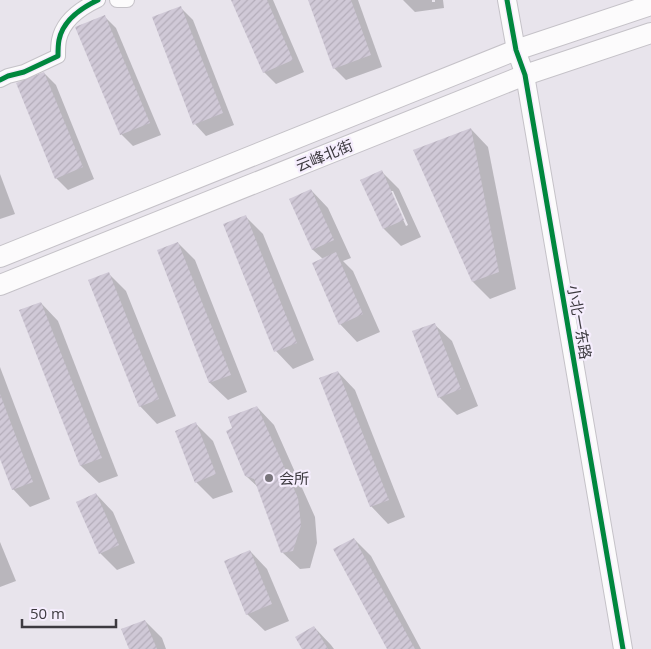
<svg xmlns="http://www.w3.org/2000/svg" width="651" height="649" viewBox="0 0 651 649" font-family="'Open Sans','Noto Sans SC',sans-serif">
<defs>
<pattern id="building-hatch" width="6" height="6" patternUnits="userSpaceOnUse" patternTransform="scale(1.25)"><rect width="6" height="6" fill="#d0c9d7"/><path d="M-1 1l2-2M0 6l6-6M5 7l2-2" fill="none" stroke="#b4adba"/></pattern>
</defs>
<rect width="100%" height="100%" fill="#e8e4ec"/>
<!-- shadow -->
<g fill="#0003" fill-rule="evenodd">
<path d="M232,0H273L304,72L276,84L264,72Z"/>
<path d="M310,0H358L382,67L346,80L334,68Z"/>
<path d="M403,0H432V2H435V0H443L444,8L415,12Z"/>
<path d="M181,8L193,20L234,125L206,136L195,124Z"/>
<path d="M104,16L116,28L161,135L133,146L121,134Z"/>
<path d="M44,73L56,85L94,179L68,190L56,178Z"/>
<path d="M471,129L488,147L516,289L490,299L473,282L415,151Z"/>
<path d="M382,172L399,189L421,237L401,246L384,229ZM390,191H393L408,225L406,226Z"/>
<path d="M0,174L15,214L0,219Z"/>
<path d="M311,190L328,208L351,258L343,261L353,271L380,332L357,342L340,324L323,259L313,250L290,200Z"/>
<path d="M246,217L263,234L314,360L293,369L276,351Z"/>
<path d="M178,243L195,260L247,392L228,400L210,383L158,251Z"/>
<path d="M109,274L126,291L176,416L157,424L140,406Z"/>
<path d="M41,303L58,321L118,476L99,483L81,466L21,311Z"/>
<path d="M434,324L452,341L478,406L457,415L439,397Z"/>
<path d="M0,367L50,499L30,507L13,489L0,455Z"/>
<path d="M338,372L355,390L405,517L388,524L371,506Z"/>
<path d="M257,407L274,425L315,517L317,543L310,568L300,569L282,552L258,487L246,476L233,429Z"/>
<path d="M196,424L213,441L233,492L213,499L196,482Z"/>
<path d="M96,494L113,512L135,563L117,570L100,553Z"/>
<path d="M354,539L371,556L421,649H388Z"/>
<path d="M0,542L16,581L0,587Z"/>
<path d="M250,551L267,569L289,621L265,631L247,614Z"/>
<path d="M145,621L162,638L166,649H130Z"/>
<path d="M314,627L331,645L334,649H303Z"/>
</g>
<!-- building -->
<g fill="url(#building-hatch)">
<path d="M231,0H267L293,60L263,73Z"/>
<path d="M308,0H351L371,55L333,69Z"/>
<path d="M181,6L223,113L193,125L152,17Z"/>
<path d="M105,15L150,123L120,135L75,27Z"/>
<path d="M44,72L83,167L55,179L16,83Z"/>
<path d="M471,128L499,272L472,282L413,150Z"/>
<path d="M382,170L404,220L383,229L360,180Z"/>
<path d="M311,189L334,240L312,250L289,199Z"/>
<path d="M246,215L297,343L274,352L223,224Z"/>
<path d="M178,242L231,375L209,383L157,250Z"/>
<path d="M336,252L363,314L339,325L312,263Z"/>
<path d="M109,272L159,399L139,407L88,280Z"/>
<path d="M41,302L102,458L80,466L19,310Z"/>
<path d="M435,323L461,389L438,398L412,331Z"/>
<path d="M338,371L389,500L370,507L319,378Z"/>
<path d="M0,394L33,482L12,490L0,459Z"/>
<path d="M257,406L298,498L301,525L293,551L281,553L254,479L245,476L226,431L232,428L228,417Z"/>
<path d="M196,422L216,474L195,483L175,431Z"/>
<path d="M96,493L119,545L99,554L76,502Z"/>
<path d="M354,538L415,649H387L333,549Z"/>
<path d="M250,550L272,604L246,615L224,561Z"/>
<path d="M145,620L157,649H129L121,629Z"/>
<path d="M314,626L328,649H302L295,637Z"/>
</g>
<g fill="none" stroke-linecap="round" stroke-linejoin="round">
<defs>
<g id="minor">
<path d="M117,0H127"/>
<path d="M0,80L8,76L24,72L58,56C58,51 58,45 59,40C63,20 81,8 98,0"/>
</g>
<path id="tertiary" d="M507,0L516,50L525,75L623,649"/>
<g id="secondary">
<path d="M0,257L516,50L651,5"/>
<path d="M0,285L525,75L651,33"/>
</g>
</defs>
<!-- minor casing -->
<use href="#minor" stroke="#c5c2c8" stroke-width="16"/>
<!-- tertiary casing -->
<use href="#tertiary" stroke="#c5c2c8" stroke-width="20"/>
<!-- secondary casing -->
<use href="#secondary" stroke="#c5c2c8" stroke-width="22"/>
<!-- minor -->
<use href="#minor" stroke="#fcfbfc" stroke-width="14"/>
<!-- tertiary -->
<use href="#tertiary" stroke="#fcfbfc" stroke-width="18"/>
<!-- secondary -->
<use href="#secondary" stroke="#fcfbfc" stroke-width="20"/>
<defs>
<g id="cycleway">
<path d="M507,0L516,50L525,75L623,649"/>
<path d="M0,80L8,76L24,72L58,56C58,51 58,45 59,40C63,20 81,8 98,0"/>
</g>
</defs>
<!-- cycleway casing -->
<use href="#cycleway" stroke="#f5edfd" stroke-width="8"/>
<!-- cycleway -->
<use href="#cycleway" stroke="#00873e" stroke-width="5"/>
</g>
<!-- markers -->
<circle fill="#79767c" stroke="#f5edfd" stroke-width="2" cx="269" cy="478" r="5"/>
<g text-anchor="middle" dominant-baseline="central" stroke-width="4.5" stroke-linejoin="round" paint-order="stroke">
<!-- street labels -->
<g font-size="15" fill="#3d3a40" stroke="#f5edfd">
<text transform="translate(324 155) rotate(-22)">云峰北街</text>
<text transform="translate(580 322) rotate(80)">小北一东路</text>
</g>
<!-- poi labels -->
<g font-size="15" fill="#3d3a40" stroke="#f5edfd" text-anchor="start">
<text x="279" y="478">会所</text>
</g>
</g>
<!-- scale -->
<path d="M22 619v8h94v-8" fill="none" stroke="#3d3a40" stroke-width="2.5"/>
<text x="30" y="619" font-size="15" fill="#3d3a40" stroke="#f5edfd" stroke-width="4" paint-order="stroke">50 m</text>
</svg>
